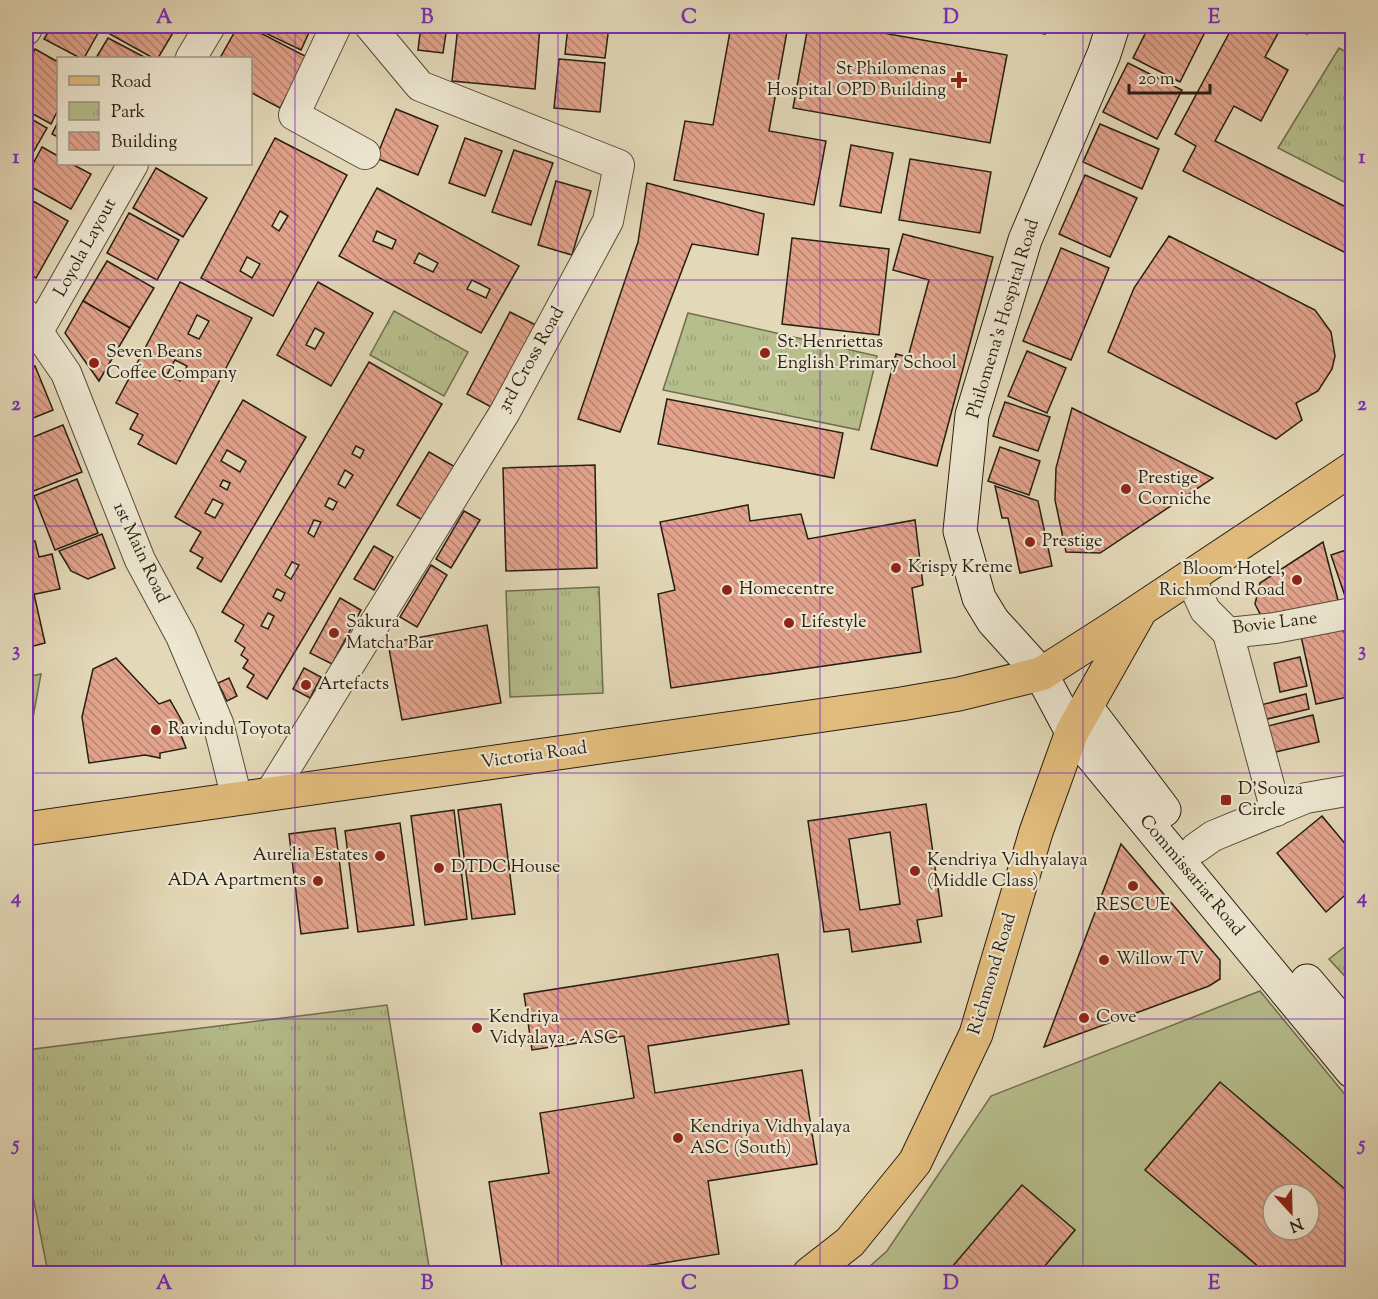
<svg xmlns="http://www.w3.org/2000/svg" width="1378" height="1299" viewBox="0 0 1378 1299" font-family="'Sorts Mill Goudy',serif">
<defs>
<pattern id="park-tufts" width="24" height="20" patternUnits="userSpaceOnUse" patternTransform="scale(1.5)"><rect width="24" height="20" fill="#b6be8c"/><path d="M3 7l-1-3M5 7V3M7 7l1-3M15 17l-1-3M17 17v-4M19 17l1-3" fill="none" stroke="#9ca378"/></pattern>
<pattern id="building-back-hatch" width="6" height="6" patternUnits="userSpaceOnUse" patternTransform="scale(1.5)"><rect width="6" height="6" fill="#e2a38c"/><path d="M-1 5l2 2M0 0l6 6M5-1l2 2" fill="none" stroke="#b78471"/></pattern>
</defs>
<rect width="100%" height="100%" fill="#e3d8b7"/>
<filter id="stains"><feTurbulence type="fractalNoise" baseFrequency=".00333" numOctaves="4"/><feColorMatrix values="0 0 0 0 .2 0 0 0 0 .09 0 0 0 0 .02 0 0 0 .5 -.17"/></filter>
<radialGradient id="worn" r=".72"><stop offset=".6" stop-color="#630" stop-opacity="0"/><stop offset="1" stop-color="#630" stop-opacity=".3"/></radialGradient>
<!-- grass -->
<g fill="#b6be8c" stroke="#6f6e4f" stroke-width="1.5" fill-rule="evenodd">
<path d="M41,674L27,750L26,747V677Z"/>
<path d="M1260,991L1352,1103V1273L861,1274L887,1251L991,1096ZM1273,1194H1309V1230H1273Z"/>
</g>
<!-- park -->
<g fill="url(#park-tufts)" stroke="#6f6e4f" stroke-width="1.5">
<path d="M1339,48L1352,55V186L1278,148Z"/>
<path d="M394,311L468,352L444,396L370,355Z"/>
<path d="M688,313L877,356L859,430L663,390Z"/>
<path d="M599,587L603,693L510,697L506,591Z"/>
<path d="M1352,941V984L1329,959Z"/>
<path d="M387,1005L430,1273H48L26,1161V1050Z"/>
</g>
<!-- building -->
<g fill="url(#building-back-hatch)" stroke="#281e12" stroke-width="1.5" fill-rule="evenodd">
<path d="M52,26H102L84,58H80L44,39Z"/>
<path d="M112,26H177L158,58H153L108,33Z"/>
<path d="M238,26H247L307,57L280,108L250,92V58H220Z"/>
<path d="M266,26H312L301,50L263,32Z"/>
<path d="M421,26H447L443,53L418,50Z"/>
<path d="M458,26H540L535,89L452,81Z"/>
<path d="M568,26H609L605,58L565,54Z"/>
<path d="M731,26H788L769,131L826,141L814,205L674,180L685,121L713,125Z"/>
<path d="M808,26H844L1007,55L990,143L793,108Z"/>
<path d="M1008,26H1046L1045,34Z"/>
<path d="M1149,26H1198L1206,30L1180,82L1133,58Z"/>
<path d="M1233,26H1282L1265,57L1288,70L1261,121L1234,106L1215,141L1352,210V256L1183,171L1196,146L1175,134Z"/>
<path d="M1292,26H1312L1307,34Z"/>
<path d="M108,38L146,58H96Z"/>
<path d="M35,49L58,62V110L51,124L26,110V66Z"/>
<path d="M559,59L605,63L600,112L554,108Z"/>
<path d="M1128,63L1182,90L1157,139L1103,112Z"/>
<path d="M396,109L438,126L418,175L376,158Z"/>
<path d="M26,116L47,128L26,165Z"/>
<path d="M58,122V137L52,134Z"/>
<path d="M1100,124L1159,149L1142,189L1083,162Z"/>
<path d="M275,138L347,175L273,316L201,278ZM280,211L288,216L279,231L272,226ZM247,257L260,264L252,278L240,271Z"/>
<path d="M465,138L502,151L485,196L449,183Z"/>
<path d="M851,145L893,153L881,213L840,206Z"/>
<path d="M42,147L58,156V164H72L91,174L71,209L26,184V177Z"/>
<path d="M514,150L553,163L531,225L492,212Z"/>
<path d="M910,159L991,172L980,233L899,220Z"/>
<path d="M156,168L207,198L183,237L133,208Z"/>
<path d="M1085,175L1137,198L1110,257L1059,234Z"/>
<path d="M556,181L591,191L572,255L538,245Z"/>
<path d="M647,183L764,214L758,255L692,244L620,432L578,419L638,242Z"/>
<path d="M377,188L519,266L481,333L339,256ZM377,231L396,240L392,249L373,241ZM419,253L438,263L433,272L414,263ZM472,280L490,289L486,298L467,289Z"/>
<path d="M26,197L68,221L36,278L26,273Z"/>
<path d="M129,213L179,240L157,280L107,253Z"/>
<path d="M903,234L993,257L937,466L871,449L896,354L908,357L929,280L893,270Z"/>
<path d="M1169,236L1315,310L1331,332L1335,356L1332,369L1318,391L1296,403L1302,420L1276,439L1108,352L1134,288Z"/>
<path d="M792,238L889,249L879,335L782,324Z"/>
<path d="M1061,248L1109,268L1071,360L1023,341Z"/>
<path d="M107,261L154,288L130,328L83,301Z"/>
<path d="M180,282L252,318L176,464L138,444L143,435L130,429L138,414L116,403ZM197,315L209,321L199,339L188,334ZM175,360L187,366L180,381L167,375Z"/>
<path d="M318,282L373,313L331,386L277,355ZM315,328L324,333L315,349L306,345Z"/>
<path d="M83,301L130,328L99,381L65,333Z"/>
<path d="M510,312L536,325L493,408L467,394Z"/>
<path d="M1027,351L1066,368L1047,413L1008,396Z"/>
<path d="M369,362L442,404L267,699L247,687L254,675L243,668L248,660L241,655L245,648L235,641L244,625L222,612ZM356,446L364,450L360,458L352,454ZM345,470L353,475L345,488L338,484ZM329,498L337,502L333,510L325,506ZM314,520L321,522L314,537L308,533ZM292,562L299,565L291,579L285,575ZM277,589L285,593L281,601L273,597ZM268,613L274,616L268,629L261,626Z"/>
<path d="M35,366L53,410L26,421V370Z"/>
<path d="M667,399L843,433L834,478L658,444Z"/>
<path d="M243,400L306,437L221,582L197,568L203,558L190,551L201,532L175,517ZM227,450L246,461L240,472L221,461ZM223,480L230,483L227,490L220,486ZM213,499L223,504L215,518L205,513Z"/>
<path d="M1005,402L1050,417L1038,451L993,436Z"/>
<path d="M1072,408L1213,478L1100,553L1066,552L1055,500L1056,468Z"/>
<path d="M63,425L82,472L26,494V440Z"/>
<path d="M1000,447L1040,461L1029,495L988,481Z"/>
<path d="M429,452L457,468L424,521L397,505Z"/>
<path d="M595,465L597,568L506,571L503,468Z"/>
<path d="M77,479L98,533L55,550L34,496Z"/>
<path d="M995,486L1038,501L1052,566L1020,573L1008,518H1002Z"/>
<path d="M748,505L750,521L801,514L808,539L915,520L923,585L912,588L921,652L671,688L658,594L675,590L660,522Z"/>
<path d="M464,511L480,520L451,568L436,559Z"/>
<path d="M102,534L115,568L88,579L71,571L59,551Z"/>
<path d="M35,541L39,557L52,554L60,589L26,596V543Z"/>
<path d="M1323,542L1340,608L1270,621L1260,614L1255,604L1260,583Z"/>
<path d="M374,546L393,557L374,590L354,579Z"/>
<path d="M1352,548V597L1346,599L1331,555Z"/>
<path d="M431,565L447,575L417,627L400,617Z"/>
<path d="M34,594L45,643L26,648V596Z"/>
<path d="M340,598L361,610L332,664L310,653Z"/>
<path d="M487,625L501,703L402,720L388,643Z"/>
<path d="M1343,626L1352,666V696L1316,704L1301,636Z"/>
<path d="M1300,657L1307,686L1280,692L1274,663Z"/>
<path d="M116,658L159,704L170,700L188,732L181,735L186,748L160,753V758L145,755L89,763L82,717L93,669Z"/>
<path d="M304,668L321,677L310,698L293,689Z"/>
<path d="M229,678L237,696L227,701L218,683Z"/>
<path d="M1306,694L1309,709L1259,721L1256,706Z"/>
<path d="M1313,715L1319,742L1271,753L1264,727Z"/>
<path d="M501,804L515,914L472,919L458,810Z"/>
<path d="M926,804L942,916L917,920L921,942L852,952L849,929L824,932L808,821ZM890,832L900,904L860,910L849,839Z"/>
<path d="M454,810L467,919L425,925L411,816Z"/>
<path d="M1322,816L1352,852V889L1326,912L1277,853Z"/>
<path d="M400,823L414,925L358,932L345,831Z"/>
<path d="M335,828L348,928L301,934L289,834Z"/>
<path d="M1121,844L1220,960V979L1209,986L1044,1047Z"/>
<path d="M778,954L789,1024L648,1046L655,1093L802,1070L817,1164L708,1181L719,1254L595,1274H503L489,1182L549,1173L540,1113L634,1098L624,1036L532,1050L524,994Z"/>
<path d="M1220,1082L1352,1195V1274H1267L1145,1170ZM1273,1194H1309V1230H1273Z"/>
<path d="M1022,1185L1075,1230L1038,1274H946Z"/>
</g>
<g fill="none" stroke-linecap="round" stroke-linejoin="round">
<defs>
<g id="street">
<path d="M336,26L294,115L365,154"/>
<path d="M26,30L28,26"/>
<path d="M191,58L210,26"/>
<path d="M26,315L66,373L140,560L181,636L218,723L237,799"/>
<path d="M38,331L133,164"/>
<path d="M1190,577L1205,610L1228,633L1275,628L1352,613"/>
<path d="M1228,633L1276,811"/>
<path d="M269,795L505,412L608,221L619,165L420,86L370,26"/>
<path d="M1196,848L1213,836L1306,798L1352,790"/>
</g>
<g id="secondary">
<path d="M1113,26L1104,54L1025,240L972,415L960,531L979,598L993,621L1041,674L1072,732L1352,1071"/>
<path d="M1086,707L1164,810"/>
<path d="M1307,981L1352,1034"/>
</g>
<g id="primary">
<path d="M26,829L901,704L959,694L1041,674L1110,630L1352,469"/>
<path d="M809,1274L850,1242L915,1162L976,1034L1036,832L1072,732L1138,615"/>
</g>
</defs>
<!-- street casing -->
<use href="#street" stroke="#574c3b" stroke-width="32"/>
<!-- secondary casing -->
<use href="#secondary" stroke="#281e12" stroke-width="35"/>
<!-- primary casing -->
<use href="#primary" stroke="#281e12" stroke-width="35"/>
<!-- street -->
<use href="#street" stroke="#ede6d0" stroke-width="30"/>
<!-- secondary -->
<use href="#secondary" stroke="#ede6d0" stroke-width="33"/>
<!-- primary -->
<use href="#primary" stroke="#e2bc7c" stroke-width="33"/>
</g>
<!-- grid -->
<path fill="none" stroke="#7b2cbf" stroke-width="1.5" stroke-opacity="0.55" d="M295,26V1274M558,26V1274M820,26V1274M1083,26V1274M26,280H1352M26,526H1352M26,773H1352M26,1019H1352"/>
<!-- markers -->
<g fill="#8f2418" stroke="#ede6d0" stroke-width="2">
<path d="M956 71h6v6h6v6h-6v6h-6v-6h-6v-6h6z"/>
<circle cx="765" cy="353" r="6"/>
<circle cx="94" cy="363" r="6"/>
<circle cx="1126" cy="489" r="6"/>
<circle cx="1030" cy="542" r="6"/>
<circle cx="896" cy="568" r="6"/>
<circle cx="1297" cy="580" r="6"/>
<circle cx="727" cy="590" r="6"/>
<circle cx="789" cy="623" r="6"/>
<circle cx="334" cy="633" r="6"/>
<circle cx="306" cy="685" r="6"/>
<circle cx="156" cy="730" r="6"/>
<rect x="1220" y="794" width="12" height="12" rx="3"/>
<circle cx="380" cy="856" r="6"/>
<circle cx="439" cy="868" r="6"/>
<circle cx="915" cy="871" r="6"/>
<circle cx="318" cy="881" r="6"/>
<circle cx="1133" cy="886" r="6"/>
<circle cx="1104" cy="960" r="6"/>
<circle cx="1084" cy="1018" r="6"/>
<circle cx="477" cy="1028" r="6"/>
<circle cx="678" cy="1138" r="6"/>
</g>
<g text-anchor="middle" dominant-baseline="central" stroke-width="4.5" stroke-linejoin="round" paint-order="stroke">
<!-- poi labels -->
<g font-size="18" fill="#281e12" stroke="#ede6d0" text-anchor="start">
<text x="946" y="70" text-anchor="end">St Philomenas<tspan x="946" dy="21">Hospital OPD Building</tspan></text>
<text x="777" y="343">St. Henriettas<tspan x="777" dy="21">English Primary School</tspan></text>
<text x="106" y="353">Seven Beans<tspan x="106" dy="21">Coffee Company</tspan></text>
<text x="1138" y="479">Prestige<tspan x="1138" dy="21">Corniche</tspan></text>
<text x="1042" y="542">Prestige</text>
<text x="908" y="568">Krispy Kreme</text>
<text x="1285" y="570" text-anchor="end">Bloom Hotel,<tspan x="1285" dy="21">Richmond Road</tspan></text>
<text x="739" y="590">Homecentre</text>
<text x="346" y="623">Sakura<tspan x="346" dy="21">Matcha Bar</tspan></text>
<text x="801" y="623">Lifestyle</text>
<text x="318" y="685">Artefacts</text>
<text x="168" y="730">Ravindu Toyota</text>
<text x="1238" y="790">D'Souza<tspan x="1238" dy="21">Circle</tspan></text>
<text x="368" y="856" text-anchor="end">Aurelia Estates</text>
<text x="927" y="861">Kendriya Vidhyalaya<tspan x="927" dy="21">(Middle Class)</tspan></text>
<text x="451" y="868">DTDC House</text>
<text x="306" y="881" text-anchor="end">ADA Apartments</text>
<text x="1133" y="906" text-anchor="middle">RESCUE</text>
<text x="1116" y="960">Willow TV</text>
<text x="489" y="1018">Kendriya<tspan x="489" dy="21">Vidyalaya - ASC</tspan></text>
<text x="1096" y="1018">Cove</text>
<text x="690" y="1128">Kendriya Vidhyalaya<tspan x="690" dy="21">ASC (South)</tspan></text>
</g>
<!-- street labels -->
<g font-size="18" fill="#281e12" stroke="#ede6d0">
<text transform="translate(86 248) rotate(-61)">Loyola Layout</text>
<text transform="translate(1004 319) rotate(-73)">Philomena's Hospital Road</text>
<text transform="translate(532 360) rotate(-61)">3rd Cross Road</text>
<text transform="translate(140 553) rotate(65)">1st Main Road</text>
<text transform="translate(1275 624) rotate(-7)">Bovie Lane</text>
<text transform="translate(534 756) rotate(-8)">Victoria Road</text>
<text transform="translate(1191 876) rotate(50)">Commissariat Road</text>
<text transform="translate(993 974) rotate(-73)">Richmond Road</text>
</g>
</g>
<!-- margin -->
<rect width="1378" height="1299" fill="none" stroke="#e3d8b7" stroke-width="66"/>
<!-- legend -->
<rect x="57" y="57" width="195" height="108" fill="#ede6d0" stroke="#9e9684" stroke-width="1.5"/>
<rect x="69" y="76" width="30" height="9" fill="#e2bc7c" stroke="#9e9684" stroke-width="1.5"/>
<text x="111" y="87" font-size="18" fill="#281e12">Road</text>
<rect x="69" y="102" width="30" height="18" fill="url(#park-tufts)" stroke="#9e9684" stroke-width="1.5"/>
<text x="111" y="117" font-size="18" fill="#281e12">Park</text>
<rect x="69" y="132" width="30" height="18" fill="url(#building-back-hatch)" stroke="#9e9684" stroke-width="1.5"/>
<text x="111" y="147" font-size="18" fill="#281e12">Building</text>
<!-- north arrow -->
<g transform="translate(1291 1212) rotate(158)"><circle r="28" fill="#ede6d0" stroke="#9e9684" stroke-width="1.5"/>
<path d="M0-4.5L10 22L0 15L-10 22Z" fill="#8f2418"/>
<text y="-9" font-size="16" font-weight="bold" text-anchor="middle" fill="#281e12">N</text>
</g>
<!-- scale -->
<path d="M1129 84v9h81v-9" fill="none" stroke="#281e12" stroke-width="3"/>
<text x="1138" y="84" font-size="18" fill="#281e12" stroke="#ede6d0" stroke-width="4.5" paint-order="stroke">20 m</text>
<rect x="33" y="33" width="1312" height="1233" fill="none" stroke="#7b2cbf" stroke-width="2"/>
<g font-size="20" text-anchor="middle" font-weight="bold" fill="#7b2cbf">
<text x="164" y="23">A</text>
<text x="427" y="23">B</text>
<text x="689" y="23">C</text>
<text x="951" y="23">D</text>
<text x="1214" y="23">E</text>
<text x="16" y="163">1</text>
<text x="1362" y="163">1</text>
<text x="16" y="410">2</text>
<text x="1362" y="410">2</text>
<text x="16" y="656">3</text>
<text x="1362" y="656">3</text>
<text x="16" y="903">4</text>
<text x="1362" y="903">4</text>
<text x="16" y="1150">5</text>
<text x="1362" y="1150">5</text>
<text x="164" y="1289">A</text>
<text x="427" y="1289">B</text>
<text x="689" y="1289">C</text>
<text x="951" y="1289">D</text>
<text x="1214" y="1289">E</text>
</g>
<rect width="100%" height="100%" filter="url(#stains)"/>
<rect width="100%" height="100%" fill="url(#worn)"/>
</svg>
